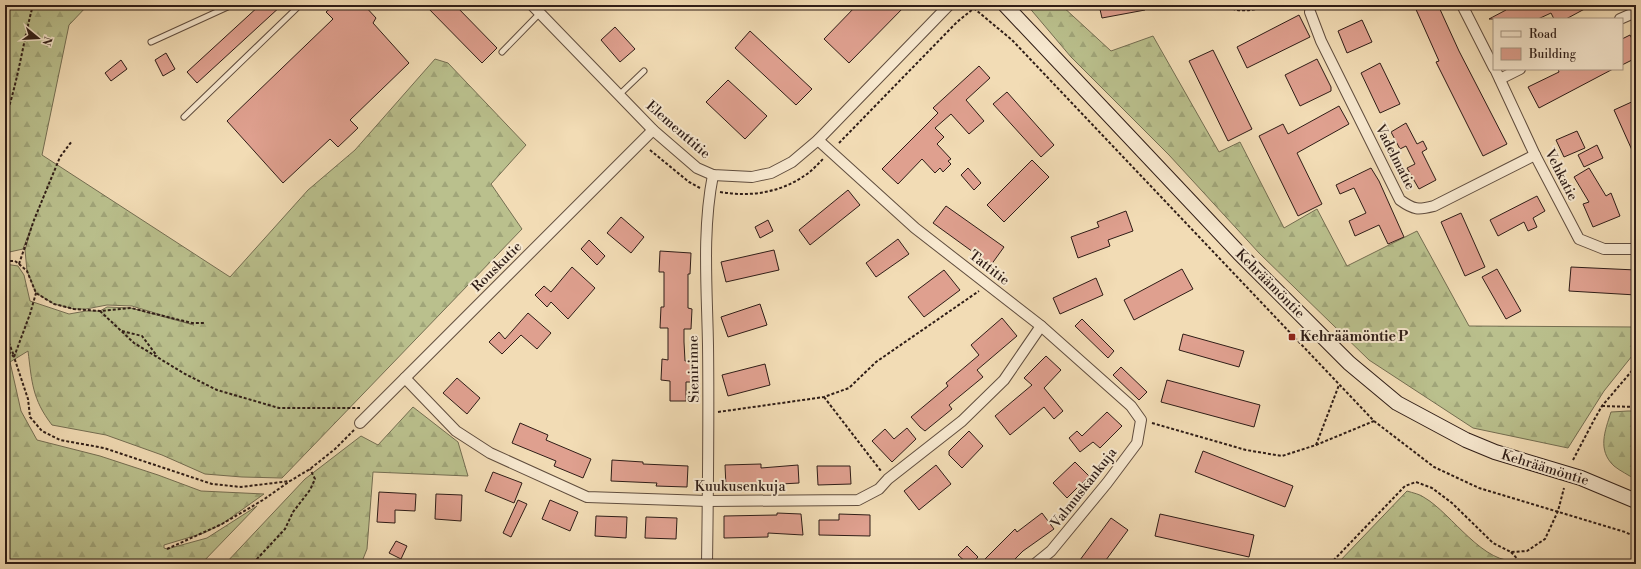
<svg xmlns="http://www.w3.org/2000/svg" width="1641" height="569" viewBox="0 0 1641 569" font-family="'Libre Bodoni',serif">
<defs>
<pattern id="forest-firs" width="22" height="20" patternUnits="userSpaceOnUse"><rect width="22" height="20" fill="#bac08d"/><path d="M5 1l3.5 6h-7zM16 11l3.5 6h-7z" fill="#a0a579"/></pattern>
</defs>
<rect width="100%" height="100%" fill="#f2dcb5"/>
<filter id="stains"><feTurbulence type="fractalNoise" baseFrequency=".005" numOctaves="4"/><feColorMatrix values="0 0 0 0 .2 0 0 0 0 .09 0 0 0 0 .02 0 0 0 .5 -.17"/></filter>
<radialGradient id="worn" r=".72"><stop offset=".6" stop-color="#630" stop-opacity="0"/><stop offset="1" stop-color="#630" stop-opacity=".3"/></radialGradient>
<!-- forest -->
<g fill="url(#forest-firs)" stroke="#746e52">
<path d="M5,5H88L69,25L42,155L230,277L308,190L355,150L435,59L448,63L526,145L491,184L522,229L282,478L242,477L205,474L162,455L106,435L52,425C32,399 32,382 28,351L10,362L21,411L37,440L100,456L158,475L201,491L264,494L222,524L204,533L164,545V548L167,549L207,538L257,506L201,564H5V264L18,266L24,275L30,301L69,314L86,311H100L107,307L131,308L194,325L132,306L107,305L86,309H74L54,304L36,293L27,271L25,250L32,225L23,249L5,253Z"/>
<path d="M1027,5H1061L1111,51L1153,36L1219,152L1240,142L1284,228L1317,209L1347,266L1417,231L1469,326L1636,327V351L1604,391L1568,448L1473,428L1369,360L1259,253L1169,155L1071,57Z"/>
<path d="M413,407L458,442L468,476L373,472L367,549L361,564H225L305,479L361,436L378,445Z"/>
<path d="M1628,411H1636V480C1629,475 1620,471 1614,466C1597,450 1605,431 1611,412Z"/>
<path d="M1407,491C1413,493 1420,494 1425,498C1451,513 1485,567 1518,560L1521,564H1337Z"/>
</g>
<!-- building -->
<g fill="#dfa08f" stroke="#2f1d17">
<path d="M260,5H282L197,83L187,72Z"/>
<path d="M334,5H364L376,18L373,23L409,63L350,120L358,128L338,147L330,139L283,183L227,121L333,19L326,12Z"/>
<path d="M425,5H455L497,48L482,63Z"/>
<path d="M857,5H906L849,63L824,39Z"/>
<path d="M1099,5H1144L1145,10L1102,18Z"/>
<path d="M1414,5H1438L1459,51L1507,144L1483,156L1436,62L1439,61Z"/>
<path d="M1504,5H1592L1566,19H1554L1551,13L1538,19H1489L1506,10Z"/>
<path d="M1299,15L1310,37L1247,68L1237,47Z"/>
<path d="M1362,20L1372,42L1347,53L1338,31Z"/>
<path d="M615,27L635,49L620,62L601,40Z"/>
<path d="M750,31L812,89L796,105L735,48Z"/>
<path d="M1630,35L1636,46V58L1622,65V39Z"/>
<path d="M1213,50L1252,129L1228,141L1189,61Z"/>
<path d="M166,53L175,69L163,76L155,60Z"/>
<path d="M1317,59L1331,87V91L1300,106L1285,75Z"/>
<path d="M121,60L127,69L111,81L105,73Z"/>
<path d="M1380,63L1400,104L1380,113L1361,73Z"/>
<path d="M979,66L990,78L966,100L984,121L969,134L951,114L935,128L944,137L937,144L951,159L948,161L951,164L943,172L940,168L935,173L922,159L898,184L882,169L938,113L933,108Z"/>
<path d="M1558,69H1613L1539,108L1528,87L1559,72Z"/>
<path d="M728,80L767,116L745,139L706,102Z"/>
<path d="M1007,92L1054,145L1041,157L993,104Z"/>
<path d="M1636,100V159L1614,110Z"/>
<path d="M1339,106L1349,124L1297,153L1322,204L1298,216L1259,136L1283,124L1288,134Z"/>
<path d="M1406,123L1417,144L1423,141L1427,149L1422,152L1436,180L1419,189L1407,168L1415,164L1406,146L1400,149L1391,132Z"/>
<path d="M1577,131L1585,148L1564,157L1556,140Z"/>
<path d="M1597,145L1603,158L1584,167L1578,155Z"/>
<path d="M1032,160L1049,177L1004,222L987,205Z"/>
<path d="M968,168L981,183L974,190L961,175Z"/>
<path d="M1371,168L1379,181L1404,237L1388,244L1379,225L1355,236L1349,221L1366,213L1354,188L1340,194L1336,185Z"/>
<path d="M1589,168L1606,196L1611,193L1620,216L1593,227L1583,204L1589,202L1574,177Z"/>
<path d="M848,190L860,205L810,245L799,230Z"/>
<path d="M1537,196L1545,211L1533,218L1537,227L1528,231L1524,222L1498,236L1490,220Z"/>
<path d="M946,206L1004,247L991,265L933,223Z"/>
<path d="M1126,211L1133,231L1108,240L1110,246L1078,258L1071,237L1099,227L1097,222Z"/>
<path d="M1461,213L1485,267L1465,276L1441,222Z"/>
<path d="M621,217L644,237L631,253L607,233Z"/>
<path d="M768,220L773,231L760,238L755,227Z"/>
<path d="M898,239L909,254L876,277L866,263Z"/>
<path d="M589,240L605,256L597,265L581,249Z"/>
<path d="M774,250L779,270L726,282L721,262Z"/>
<path d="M660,251L691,253L690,274H688V308L692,309L691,329H684V342L685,361H693L692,382H686V401H670V381L661,380L662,359L668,360V328H660L661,307H664V272H659Z"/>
<path d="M572,267L595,288L568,319L551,302L547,307L535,295L544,286L551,292Z"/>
<path d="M1571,267L1636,270V295L1569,291Z"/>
<path d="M1182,269L1193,289L1134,320L1124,300Z"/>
<path d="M1497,269L1521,311L1506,319L1482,277Z"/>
<path d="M944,270L960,290L924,317L908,297Z"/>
<path d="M1096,278L1103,295L1060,314L1053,298Z"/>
<path d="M760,304L767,325L728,337L721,317Z"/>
<path d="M528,313L551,333L537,349L521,335L502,354L489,342L499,332L505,339Z"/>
<path d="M1002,318L1017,336L977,370L983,377L949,405L952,409L925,431L920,427L911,417L948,386L946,383L979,355L971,345Z"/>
<path d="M1082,319L1114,351L1108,358L1075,326Z"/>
<path d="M1183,334L1244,351L1239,367L1179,350Z"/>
<path d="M1046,356L1061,370L1044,388L1063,411L1054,419L1044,407L1010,435L995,416L1032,385L1024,378Z"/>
<path d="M765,364L770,385L728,396L722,375Z"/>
<path d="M1121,367L1147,392L1139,400L1113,375Z"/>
<path d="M457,378L480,398L467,414L443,393Z"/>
<path d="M1167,380L1260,405L1254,427L1161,402Z"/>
<path d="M1107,412L1122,426L1100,448L1093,442L1080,452L1069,438L1077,431L1082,436Z"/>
<path d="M520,423L548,435L546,440L591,459L583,478L554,466L556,461L512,443Z"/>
<path d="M907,428L916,439L892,462L872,441L885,429L894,439Z"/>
<path d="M969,431L983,446L962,468L949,455V451Z"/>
<path d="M1203,451L1293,486L1285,507L1195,472Z"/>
<path d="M612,460L643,462V464L688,466L687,487L656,486L657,483L611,481Z"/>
<path d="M1075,462L1089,476L1067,498L1053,483Z"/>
<path d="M761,464V468L798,465L799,483L726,487L725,465Z"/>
<path d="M936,465L951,484L919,510L904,491Z"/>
<path d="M817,466H850L851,484L818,485Z"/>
<path d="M493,472L522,483L514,503L485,491Z"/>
<path d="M379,492L416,494L415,511L395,510V523L377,522Z"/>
<path d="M436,494L462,495L461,521L435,519Z"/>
<path d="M518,500L527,504L511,537L503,533Z"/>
<path d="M550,500L578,512L570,531L542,519Z"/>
<path d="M777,513L801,514L803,535L768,533V537L724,538V516L777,515Z"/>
<path d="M1042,513L1054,529L1023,551L1010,564H980L1015,529L1017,532Z"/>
<path d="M839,514L870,515V536L819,535V520H839Z"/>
<path d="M1160,514L1254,535L1249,557L1155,536Z"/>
<path d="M596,516L627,517L626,538L595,536Z"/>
<path d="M646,517L677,518L676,539L645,538Z"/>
<path d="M1111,518L1128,530L1103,564H1077Z"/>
<path d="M396,541L407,546L401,559L389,553Z"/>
<path d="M967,546L978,557L971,564H968L958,555Z"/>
</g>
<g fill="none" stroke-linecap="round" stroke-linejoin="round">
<defs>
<g id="lane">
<path d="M151,42L232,5"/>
<path d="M502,52L540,13"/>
<path d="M619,95L644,71"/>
<path d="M184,117L300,5"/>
</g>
<g id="street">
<path d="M532,5L653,130L697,168L713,175L752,177L771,173L792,162L818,140L949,5"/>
<path d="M1462,5L1494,68"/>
<path d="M1310,12L1321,41L1400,200C1414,210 1418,210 1434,206L1535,155"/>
<path d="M1620,19L1636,12"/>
<path d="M1495,69L1535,155L1579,239L1604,249H1636"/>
<path d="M1500,79L1520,69"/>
<path d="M818,140L915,228L1041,326L1131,406L1141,420L1137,443L1107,483L1051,551L1035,564"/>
<path d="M405,378L456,431L490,453L587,497L707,501L858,500L879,489L888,479L962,421L1004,380L1041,326"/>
<path d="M360,423L653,130"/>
<path d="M707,564C708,491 709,418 708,345C707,288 702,230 713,175"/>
</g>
<path id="secondary" d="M1005,5L1239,253L1349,363L1397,403L1466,440L1495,452L1581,478L1636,501"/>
</defs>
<!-- lane casing -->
<use href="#lane" stroke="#604d3e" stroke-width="7"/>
<!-- street casing -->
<use href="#street" stroke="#604d3e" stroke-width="12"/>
<!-- secondary casing -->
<use href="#secondary" stroke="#2f1d17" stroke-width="16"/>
<!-- path -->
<g stroke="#2f1d17" stroke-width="2" stroke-dasharray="3 2" stroke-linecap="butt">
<path d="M970,5L1012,40L1374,421L1434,467L1479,488L1625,532L1636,537"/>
<path d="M1223,5C1238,14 1256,10 1272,5"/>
<path d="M1320,9L1330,5"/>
<path d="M5,119C18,82 23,42 33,5"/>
<path d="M839,143L957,22L978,5"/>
<path d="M650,150L689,182L700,188"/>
<path d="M720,192C750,197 779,193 804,176C811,172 817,165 823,159"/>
<path d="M5,261H15L19,264L27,271L36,293L54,304L74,309L100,311L131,308L192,323H205"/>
<path d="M19,264L34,220L60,157L72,141"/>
<path d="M100,311L134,343L185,374L217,390L279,408H360"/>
<path d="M122,331L142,336L157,356"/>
<path d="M5,333L14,356"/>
<path d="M5,348L14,357L28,399L30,417L42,431L60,440L104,448L212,484L241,487L290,481L310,469L335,449L354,430"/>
<path d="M14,357L30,314L36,293"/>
<path d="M824,397L881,471"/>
<path d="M1602,406L1636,407"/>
<path d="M718,412L824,397L849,388L876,362L979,291"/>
<path d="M1152,423L1246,450L1282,456L1316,445L1374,421"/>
<path d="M1316,445L1339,385"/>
<path d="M1573,460L1594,420L1602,406L1636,366"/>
<path d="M167,549L222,524L263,500L290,481"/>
<path d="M1511,552L1522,564"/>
<path d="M255,564L256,560L285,529L293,512L310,490L315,479L310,469"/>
<path d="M1330,564L1405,486L1416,482L1432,488L1452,503L1493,543L1511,552L1527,551L1545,539L1558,511L1564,488"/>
</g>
<!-- lane -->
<use href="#lane" stroke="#f7e8cf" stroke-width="5"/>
<!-- street -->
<use href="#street" stroke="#f7e8cf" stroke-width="10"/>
<!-- secondary -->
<use href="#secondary" stroke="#f7e8cf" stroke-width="14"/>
</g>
<!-- markers -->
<rect fill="#8f2418" stroke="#f7e8cf" stroke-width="1.5" x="1288" y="333" width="8" height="8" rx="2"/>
<g text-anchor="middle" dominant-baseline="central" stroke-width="4" stroke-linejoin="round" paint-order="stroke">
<!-- street labels -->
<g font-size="14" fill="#2f1d17" stroke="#f7e8cf">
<text transform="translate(678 130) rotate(41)">Elementtitie</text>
<text transform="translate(1395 157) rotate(63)">Vadelmatie</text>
<text transform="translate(1561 175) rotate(63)">Vehkatie</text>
<text transform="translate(497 267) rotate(-45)">Rouskutie</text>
<text transform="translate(989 268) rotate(38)">Tattitie</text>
<text transform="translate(1270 284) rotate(45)">Kehräämöntie</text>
<text transform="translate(694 369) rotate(-91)">Sienirinne</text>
<text transform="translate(1545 468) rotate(17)">Kehräämöntie</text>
<text x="740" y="487">Kuukusenkuja</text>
<text transform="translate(1084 488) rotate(-52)">Valmuskankuja</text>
</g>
<!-- poi labels -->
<g font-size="14" font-weight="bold" fill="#2f1d17" stroke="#f7e8cf" text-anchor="start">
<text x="1300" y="337">Kehräämöntie P</text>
</g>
</g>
<!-- margin -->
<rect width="1641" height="569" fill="none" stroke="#f2dcb5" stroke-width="20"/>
<rect x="6" y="6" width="1629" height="557" fill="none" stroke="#2f1d17" stroke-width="2"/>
<rect x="10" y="10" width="1621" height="549" fill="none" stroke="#2f1d17"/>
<!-- legend -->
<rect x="1493" y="18" width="130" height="52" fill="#f7e8cf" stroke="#a79785"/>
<rect x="1501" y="31" width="20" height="6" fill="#f7e8cf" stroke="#a79785"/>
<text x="1529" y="38" font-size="12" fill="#2f1d17">Road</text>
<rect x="1501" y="48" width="20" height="12" fill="#dfa08f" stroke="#a79785"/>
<text x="1529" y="58" font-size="12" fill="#2f1d17">Building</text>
<!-- north arrow -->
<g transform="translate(38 38) rotate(108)" stroke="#f7e8cf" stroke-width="3" paint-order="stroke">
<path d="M0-3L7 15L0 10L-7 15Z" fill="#2f1d17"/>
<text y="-6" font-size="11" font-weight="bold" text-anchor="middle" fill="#2f1d17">N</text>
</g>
<rect width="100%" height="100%" filter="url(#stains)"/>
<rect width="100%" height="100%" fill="url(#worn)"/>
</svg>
